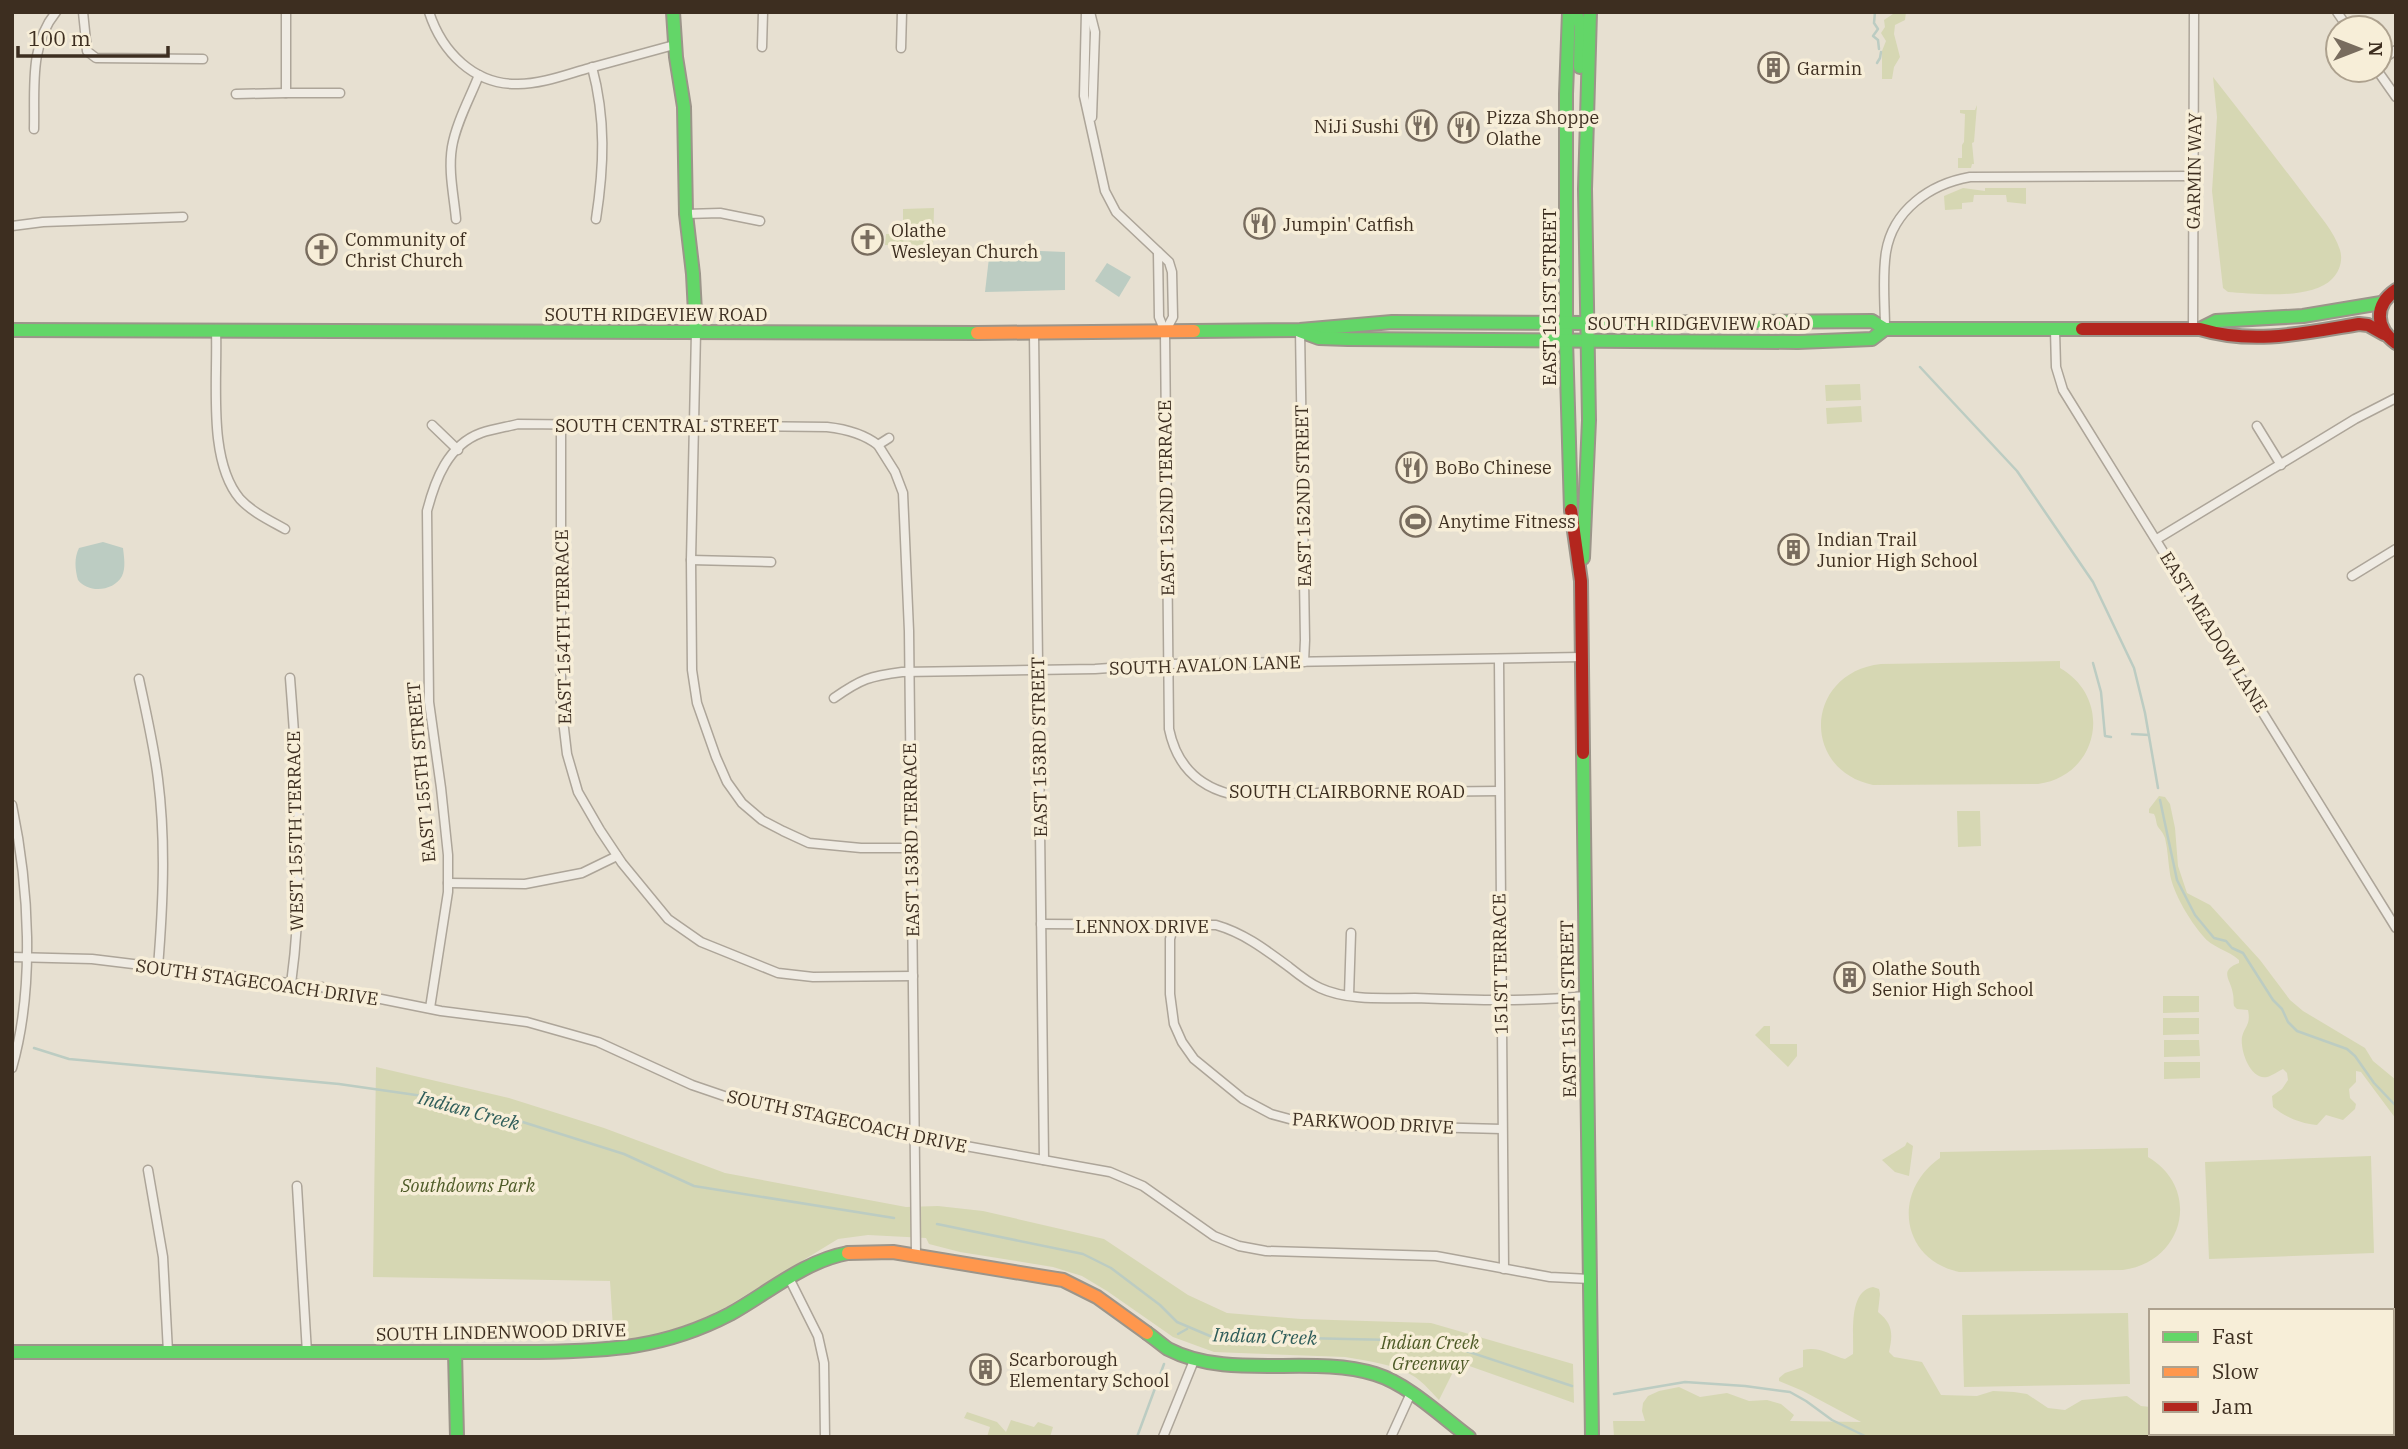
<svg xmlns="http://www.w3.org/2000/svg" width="2408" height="1449" viewBox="0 0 2408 1449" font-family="'IBM Plex Serif',serif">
<rect width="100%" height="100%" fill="#e7e0d1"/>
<!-- green -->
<g fill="#d6d7b3">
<path d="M1896,12H1906L1905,20L1895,25L1894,34L1900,57L1894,67L1892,79H1882V51L1886,41L1881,33L1885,27L1884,20Z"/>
<path d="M2213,77C2245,118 2277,159 2308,200C2319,215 2334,231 2340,250C2343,260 2340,271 2332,279C2312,300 2255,294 2228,292L2223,288L2212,191L2217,117Z"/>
<path d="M1977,105L1974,142L1972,143L1974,164H1972L1971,168H1958V158H1962V145L1964,142L1965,114L1960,113V110H1975Z"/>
<path d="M1963,188L1985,191V188H2026V204L2007,202L2006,195H1974L1973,202L1962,203V209L1945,210L1944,196Z"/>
<path d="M934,208L933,247L928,249V246L885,245L886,234H903V209Z"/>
<path d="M1860,384L1861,400L1826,401L1825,385Z"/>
<path d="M1861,406L1862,422L1827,424L1826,408Z"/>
<path d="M2060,661V668C2114,699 2099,776 2038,784L1873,785C1799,769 1806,672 1881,664Z"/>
<path d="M2159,796L2165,797L2170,804L2175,828L2178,866L2187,893L2210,905L2260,960L2290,1000L2303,1011L2365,1048L2373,1061L2396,1080V1119L2361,1072L2356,1071V1082L2349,1089L2350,1098L2356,1104L2355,1109L2343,1120L2326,1115L2317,1125C2300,1123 2287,1118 2273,1107L2272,1096L2282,1089L2288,1080L2287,1073L2283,1069C2278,1071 2272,1076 2267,1077C2250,1080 2240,1050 2242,1037C2245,1025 2251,1025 2248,1010L2237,1009L2234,1006C2233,1002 2234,998 2233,994C2231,979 2218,971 2239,963V960C2228,950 2211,947 2203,936C2190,921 2173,893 2170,874C2168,862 2168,850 2165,838C2163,832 2159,829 2157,825C2156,821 2156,818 2154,814L2149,813V809Z"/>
<path d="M1957,811H1980L1981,846L1958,847Z"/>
<path d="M2163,996H2199V1012L2163,1013Z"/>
<path d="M2163,1018H2199V1034L2163,1035Z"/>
<path d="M1764,1026H1770V1044H1797V1056L1788,1067L1755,1035Z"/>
<path d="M2164,1040H2199L2200,1056L2164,1057Z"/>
<path d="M2164,1062H2200V1078L2164,1079Z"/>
<path d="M376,1067L509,1098L604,1128L725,1173L906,1207L938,1206L983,1211L1104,1239L1188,1295L1227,1313L1301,1319L1431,1323L1573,1364L1574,1403L1458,1362L1439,1400C1432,1393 1424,1383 1415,1377C1395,1364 1368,1361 1345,1357L1214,1352L1173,1337L1107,1291L1082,1276L1053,1267L960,1252L929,1244L926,1238L868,1235L838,1239L728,1306L700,1320L642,1340L614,1343L610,1281L373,1277Z"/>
<path d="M1907,1142L1913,1146L1909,1176L1895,1172L1882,1160L1905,1146Z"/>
<path d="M2148,1148V1157C2202,1189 2184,1262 2123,1270L1959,1272C1900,1259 1892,1191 1940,1158V1152Z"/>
<path d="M2371,1156L2374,1253L2209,1259L2205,1162Z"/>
<path d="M1873,1287L1879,1289L1880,1294L1878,1312C1893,1324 1893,1334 1889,1352L1894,1357L1922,1362L1941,1395L1977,1396L1993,1391L2014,1392L2027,1394L2048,1408L2065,1410L2082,1400L2127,1396L2141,1406L2151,1407V1433H2392V1424H2396V1437H1614L1613,1421H1645L1642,1411L1643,1403L1648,1396L1659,1391L1679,1387L1700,1397L1727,1393L1749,1401L1767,1400L1781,1404L1794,1415L1790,1421L1861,1422L1803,1391L1779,1381V1378L1785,1373L1803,1367V1350C1819,1346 1830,1355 1845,1359L1853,1354C1854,1334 1848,1291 1873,1287Z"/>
<path d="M2128,1313L2130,1384L1964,1387L1962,1315Z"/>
<path d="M967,1412L997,1422L1006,1432L1011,1420L1034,1427L1038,1422L1053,1427L1050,1437H987L990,1427L964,1418Z"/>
</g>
<!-- water -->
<g fill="#bcccc2">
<path d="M990,249L1065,252V290L985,292Z"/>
<path d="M1107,263L1131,277L1119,297L1095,281Z"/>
<path d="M103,542L123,548C124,557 126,568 122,576C114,591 89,594 78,580C75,569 74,558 79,548Z"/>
</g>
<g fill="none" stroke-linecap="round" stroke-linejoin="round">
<!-- stream -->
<g stroke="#bcccc2" stroke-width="2.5">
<path d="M1875,12L1874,23L1878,29L1873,36L1878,40L1879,49"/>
<path d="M1877,63L1880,58L1881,52"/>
<path d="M1920,367L2017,471L2093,582L2134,668L2145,713L2158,788"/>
<path d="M2093,663L2101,692L2105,736L2111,737"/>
<path d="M2132,734L2149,735"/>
<path d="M2160,800L2177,880L2195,915L2214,938L2226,941L2232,948L2243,953L2273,1000L2282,1009L2288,1022L2297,1031L2347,1049L2355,1056L2374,1083L2396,1106"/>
<path d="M34,1048L69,1059L339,1084L423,1096L494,1113L624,1154L694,1186L894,1218"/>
<path d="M937,1224L1083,1254L1111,1268L1160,1305L1177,1322L1210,1336L1436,1341L1572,1386"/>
<path d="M1178,1334L1187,1329"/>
<path d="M1614,1394L1685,1382L1745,1386L1790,1392L1806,1401L1832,1420L1867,1437"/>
<path d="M1137,1437L1164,1364"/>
</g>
<defs>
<g id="street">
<path d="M83,12L87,51L96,58L203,59"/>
<path d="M286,12V93H340"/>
<path d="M429,12C442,52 474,85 518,84C541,84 565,75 586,69C616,61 645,53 674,45"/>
<path d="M1086,12L1084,96L1105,191L1116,212L1169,262L1172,272L1173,317L1165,332"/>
<path d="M1090,12L1095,32L1092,117"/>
<path d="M2337,12L2348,28"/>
<path d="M762,47L763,12"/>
<path d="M901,48L902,12"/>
<path d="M2380,61L2396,50"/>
<path d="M592,67C606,119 604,167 596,219"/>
<path d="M2377,70L2396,97"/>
<path d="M236,94L286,93"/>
<path d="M34,129C35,89 29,45 56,12"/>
<path d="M686,214L720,213L760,221"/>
<path d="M456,219C454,196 448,171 452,147C456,123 470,98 479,75"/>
<path d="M12,226L43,222L183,217"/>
<path d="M1158,252L1159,317L1165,332L1169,729C1176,763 1195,785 1230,794L1499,791"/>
<path d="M1885,329C1885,304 1882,277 1886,252C1893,210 1930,184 1970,177L2194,176"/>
<path d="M2193,329L2194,12"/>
<path d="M1300,330L1305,640L1304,662"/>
<path d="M2055,330L2056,367L2063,390L2396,928"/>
<path d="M216,331C218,380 207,460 240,499C252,512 269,520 285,529"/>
<path d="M696,332L691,560L692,670L697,703L716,757L727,782L742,803L762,820L783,831L809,843L861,848H911"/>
<path d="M1034,333L1044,1160"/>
<path d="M561,424V703L567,754L578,792L600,830L622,863L668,919L701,942L778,973L813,977L913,976"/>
<path d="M432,425L458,450"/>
<path d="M2257,426L2281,465"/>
<path d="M889,438L878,445L895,472L903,493L909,631L916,1255"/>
<path d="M2157,539L2355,419L2396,398"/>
<path d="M691,560L771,562"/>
<path d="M2352,576L2396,549"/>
<path d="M1499,660L1504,1269"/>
<path d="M290,678C298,780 305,882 291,984"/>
<path d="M139,679C146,712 154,746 158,779C166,842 163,905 158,967"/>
<path d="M834,698C861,679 870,676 902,672L1095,669L1168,664L1582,657"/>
<path d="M12,805C29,887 35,987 12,1068"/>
<path d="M448,883L525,884L582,873L617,856"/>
<path d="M1041,924L1216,925C1244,933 1266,950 1289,967C1299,975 1309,983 1320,988C1348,1001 1385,998 1415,998C1472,1000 1529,1002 1585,996"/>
<path d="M1174,925L1170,939V994L1174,1024L1182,1042L1194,1059L1243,1099L1271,1114L1308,1124L1502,1129"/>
<path d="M12,957L92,959L321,987L441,1011L527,1022L598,1042L692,1085L736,1100L949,1143L1110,1172L1143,1186L1214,1236L1239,1246L1266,1251L1436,1256L1550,1277L1590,1279"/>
<path d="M1349,995L1351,933"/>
<path d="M430,1008L448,892V855L441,788L429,702L427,511C435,480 448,445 481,433C493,429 506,427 518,424L827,427C845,429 864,434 878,445"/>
<path d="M148,1170L163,1257L168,1352"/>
<path d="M297,1186L307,1353"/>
<path d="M789,1278L818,1336L824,1363L825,1437"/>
<path d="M1163,1437L1195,1358"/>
<path d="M1391,1437L1411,1393"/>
<path d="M2328,1437V1433"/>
</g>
<g id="fast">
<path d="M673,12L676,57L684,107L686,214L693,274L696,332"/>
<path d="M1569,12L1566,94V340L1571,510"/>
<path d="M1575,12L1581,25L1580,67"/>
<path d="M2200,329L2216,321L2303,316L2381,303"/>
<path d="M12,330L977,333"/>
<path d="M1194,331L1300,330L1392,322L1589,323L1872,321L1885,329H2082"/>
<path d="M1300,331L1319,338L1348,339L1798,342L1872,339L1885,329"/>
<path d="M1583,558L1589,420L1585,189L1590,12"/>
<path d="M1583,753L1592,1437"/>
<path d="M1147,1333C1154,1338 1161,1344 1168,1349C1229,1381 1311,1354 1375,1374C1408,1384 1442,1417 1469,1437"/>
<path d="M12,1352H538C610,1351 665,1348 730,1314C768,1293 804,1261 848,1253"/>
<path d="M455,1352L457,1437"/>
</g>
<g id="slow">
<path d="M977,333L1194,331"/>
<path d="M848,1253L893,1252L1063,1280L1097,1297L1147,1333"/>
</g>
<g id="jam">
<path d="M2396,290C2374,305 2375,328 2396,343"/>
<path d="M2082,329H2200C2253,345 2305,333 2359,324L2368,325L2384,334"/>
<path d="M1571,510L1581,581L1583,753"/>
</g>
</defs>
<!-- street casing -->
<use href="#street" stroke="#ada599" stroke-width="11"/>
<!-- fast casing -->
<use href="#fast" stroke="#9c958a" stroke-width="16"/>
<!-- slow casing -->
<use href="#slow" stroke="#9c958a" stroke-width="16"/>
<!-- jam casing -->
<use href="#jam" stroke="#9c958a" stroke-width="16"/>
<!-- street -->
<use href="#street" stroke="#efebe3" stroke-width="8"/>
<!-- fast -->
<use href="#fast" stroke="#63d668" stroke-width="12"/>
<!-- slow -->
<use href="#slow" stroke="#ff974d" stroke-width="12"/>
<!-- jam -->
<use href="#jam" stroke="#b3261e" stroke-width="12"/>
</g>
<!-- icons -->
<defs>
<symbol id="building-ring" viewBox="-11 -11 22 22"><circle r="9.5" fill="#f7eed8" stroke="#786c5e" stroke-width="1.5"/><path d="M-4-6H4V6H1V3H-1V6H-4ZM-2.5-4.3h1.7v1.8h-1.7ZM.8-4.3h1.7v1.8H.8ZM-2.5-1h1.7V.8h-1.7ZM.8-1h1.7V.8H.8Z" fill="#786c5e"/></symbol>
<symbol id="restaurant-ring" viewBox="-11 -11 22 22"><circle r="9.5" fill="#f7eed8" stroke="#786c5e" stroke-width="1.5"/><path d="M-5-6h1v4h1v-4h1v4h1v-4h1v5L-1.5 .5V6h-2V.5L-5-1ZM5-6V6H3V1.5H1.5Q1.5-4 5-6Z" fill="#786c5e"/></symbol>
<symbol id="church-ring" viewBox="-11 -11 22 22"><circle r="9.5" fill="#f7eed8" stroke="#786c5e" stroke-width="1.5"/><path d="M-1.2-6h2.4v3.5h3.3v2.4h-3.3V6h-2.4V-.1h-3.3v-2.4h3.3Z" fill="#786c5e"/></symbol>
<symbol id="stadium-ring" viewBox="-11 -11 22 22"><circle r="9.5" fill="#f7eed8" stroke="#786c5e" stroke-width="1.5"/><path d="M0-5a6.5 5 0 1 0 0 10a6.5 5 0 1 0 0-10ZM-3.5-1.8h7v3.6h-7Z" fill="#786c5e"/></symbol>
</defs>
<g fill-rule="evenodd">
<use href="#building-ring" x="1756" y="50" width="35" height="35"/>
<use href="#restaurant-ring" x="1404" y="108" width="35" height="35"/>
<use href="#restaurant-ring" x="1446" y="110" width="35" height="35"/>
<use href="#restaurant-ring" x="1242" y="206" width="35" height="35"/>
<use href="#church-ring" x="850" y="222" width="35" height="35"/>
<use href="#church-ring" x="304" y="232" width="35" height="35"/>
<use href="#restaurant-ring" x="1394" y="450" width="35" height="35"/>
<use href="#stadium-ring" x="1398" y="504" width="35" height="35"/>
<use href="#building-ring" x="1776" y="532" width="35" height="35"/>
<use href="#building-ring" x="1832" y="960" width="35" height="35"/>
<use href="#building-ring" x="968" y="1352" width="35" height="35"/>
</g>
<g text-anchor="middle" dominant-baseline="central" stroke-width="7" stroke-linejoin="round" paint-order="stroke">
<!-- poi labels -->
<g font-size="18" fill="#3d2e20" stroke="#f7eed8" text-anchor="start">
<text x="1797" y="68">Garmin</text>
<text x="1486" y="117">Pizza Shoppe<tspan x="1486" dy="21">Olathe</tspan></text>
<text x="1399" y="126" text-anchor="end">NiJi Sushi</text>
<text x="1283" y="224">Jumpin' Catfish</text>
<text x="891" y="230">Olathe<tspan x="891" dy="21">Wesleyan Church</tspan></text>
<text x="345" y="239">Community of<tspan x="345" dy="21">Christ Church</tspan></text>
<text x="1435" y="467">BoBo Chinese</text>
<text x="1438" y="521">Anytime Fitness</text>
<text x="1817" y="539">Indian Trail<tspan x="1817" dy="21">Junior High School</tspan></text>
<text x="1872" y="968">Olathe South<tspan x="1872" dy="21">Senior High School</tspan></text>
<text x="1009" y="1359">Scarborough<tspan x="1009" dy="21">Elementary School</tspan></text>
</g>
<!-- street labels -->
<g font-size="18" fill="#3d2e20" stroke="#f7eed8">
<text transform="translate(2194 171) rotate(-89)">GARMIN WAY</text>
<text transform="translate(1549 297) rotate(-90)">EAST 151ST STREET</text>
<text x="656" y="314">SOUTH RIDGEVIEW ROAD</text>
<text x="1699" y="323">SOUTH RIDGEVIEW ROAD</text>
<text x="667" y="425">SOUTH CENTRAL STREET</text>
<text transform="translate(1303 496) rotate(-91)">EAST 152ND STREET</text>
<text transform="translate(1166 498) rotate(-91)">EAST 152ND TERRACE</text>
<text transform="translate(563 627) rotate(-91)">EAST 154TH TERRACE</text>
<text transform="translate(2214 632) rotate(58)">EAST MEADOW LANE</text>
<text transform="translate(1205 665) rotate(-2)">SOUTH AVALON LANE</text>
<text transform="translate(1039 747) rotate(-91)">EAST 153RD STREET</text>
<text transform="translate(421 772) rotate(-95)">EAST 155TH STREET</text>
<text x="1347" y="791">SOUTH CLAIRBORNE ROAD</text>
<text transform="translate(295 831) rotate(-91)">WEST 155TH TERRACE</text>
<text transform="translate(911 840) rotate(-91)">EAST 153RD TERRACE</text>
<text x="1142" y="926">LENNOX DRIVE</text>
<text transform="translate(1500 964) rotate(-91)">151ST TERRACE</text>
<text transform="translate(257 982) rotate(8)">SOUTH STAGECOACH DRIVE</text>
<text transform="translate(1568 1009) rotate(-91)">EAST 151ST STREET</text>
<text transform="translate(847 1121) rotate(12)">SOUTH STAGECOACH DRIVE</text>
<text transform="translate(1373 1123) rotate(3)">PARKWOOD DRIVE</text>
<text transform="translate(501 1332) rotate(-1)">SOUTH LINDENWOOD DRIVE</text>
</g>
<!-- park labels -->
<g font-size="18" font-style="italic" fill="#4d5a26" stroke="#f7eed8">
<text x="468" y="1185">Southdowns Park</text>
<text x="1430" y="1342">Indian Creek<tspan x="1430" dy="21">Greenway</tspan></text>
</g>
<!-- water labels -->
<g font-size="19" font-style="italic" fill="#2f5d5a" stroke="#f7eed8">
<text transform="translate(469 1110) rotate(15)">Indian Creek</text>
<text transform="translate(1265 1336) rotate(2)">Indian Creek</text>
</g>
</g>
<!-- border -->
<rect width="2408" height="1449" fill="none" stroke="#3d2e20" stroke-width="28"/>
<!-- legend -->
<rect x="2149" y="1309" width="245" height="126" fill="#f7eed8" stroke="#ada18e" stroke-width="2"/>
<rect x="2163" y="1332" width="35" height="10" fill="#63d668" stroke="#ada18e" stroke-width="2"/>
<text x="2212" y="1344" font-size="21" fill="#3d2e20">Fast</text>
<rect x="2163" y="1367" width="35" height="10" fill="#ff974d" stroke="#ada18e" stroke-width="2"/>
<text x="2212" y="1379" font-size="21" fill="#3d2e20">Slow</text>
<rect x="2163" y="1402" width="35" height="10" fill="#b3261e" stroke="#ada18e" stroke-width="2"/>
<text x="2212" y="1414" font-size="21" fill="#3d2e20">Jam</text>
<!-- north arrow -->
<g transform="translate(2359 49) rotate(90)"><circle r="33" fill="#f7eed8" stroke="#ada18e" stroke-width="2"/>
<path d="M0-5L12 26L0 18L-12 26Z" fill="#786c5e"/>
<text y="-10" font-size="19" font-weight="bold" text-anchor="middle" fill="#3d2e20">N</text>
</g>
<!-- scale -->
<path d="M18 46v10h150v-10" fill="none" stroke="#3d2e20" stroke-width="3.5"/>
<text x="28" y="46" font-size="21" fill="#3d2e20" stroke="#f7eed8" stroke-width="5" paint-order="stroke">100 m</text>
</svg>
